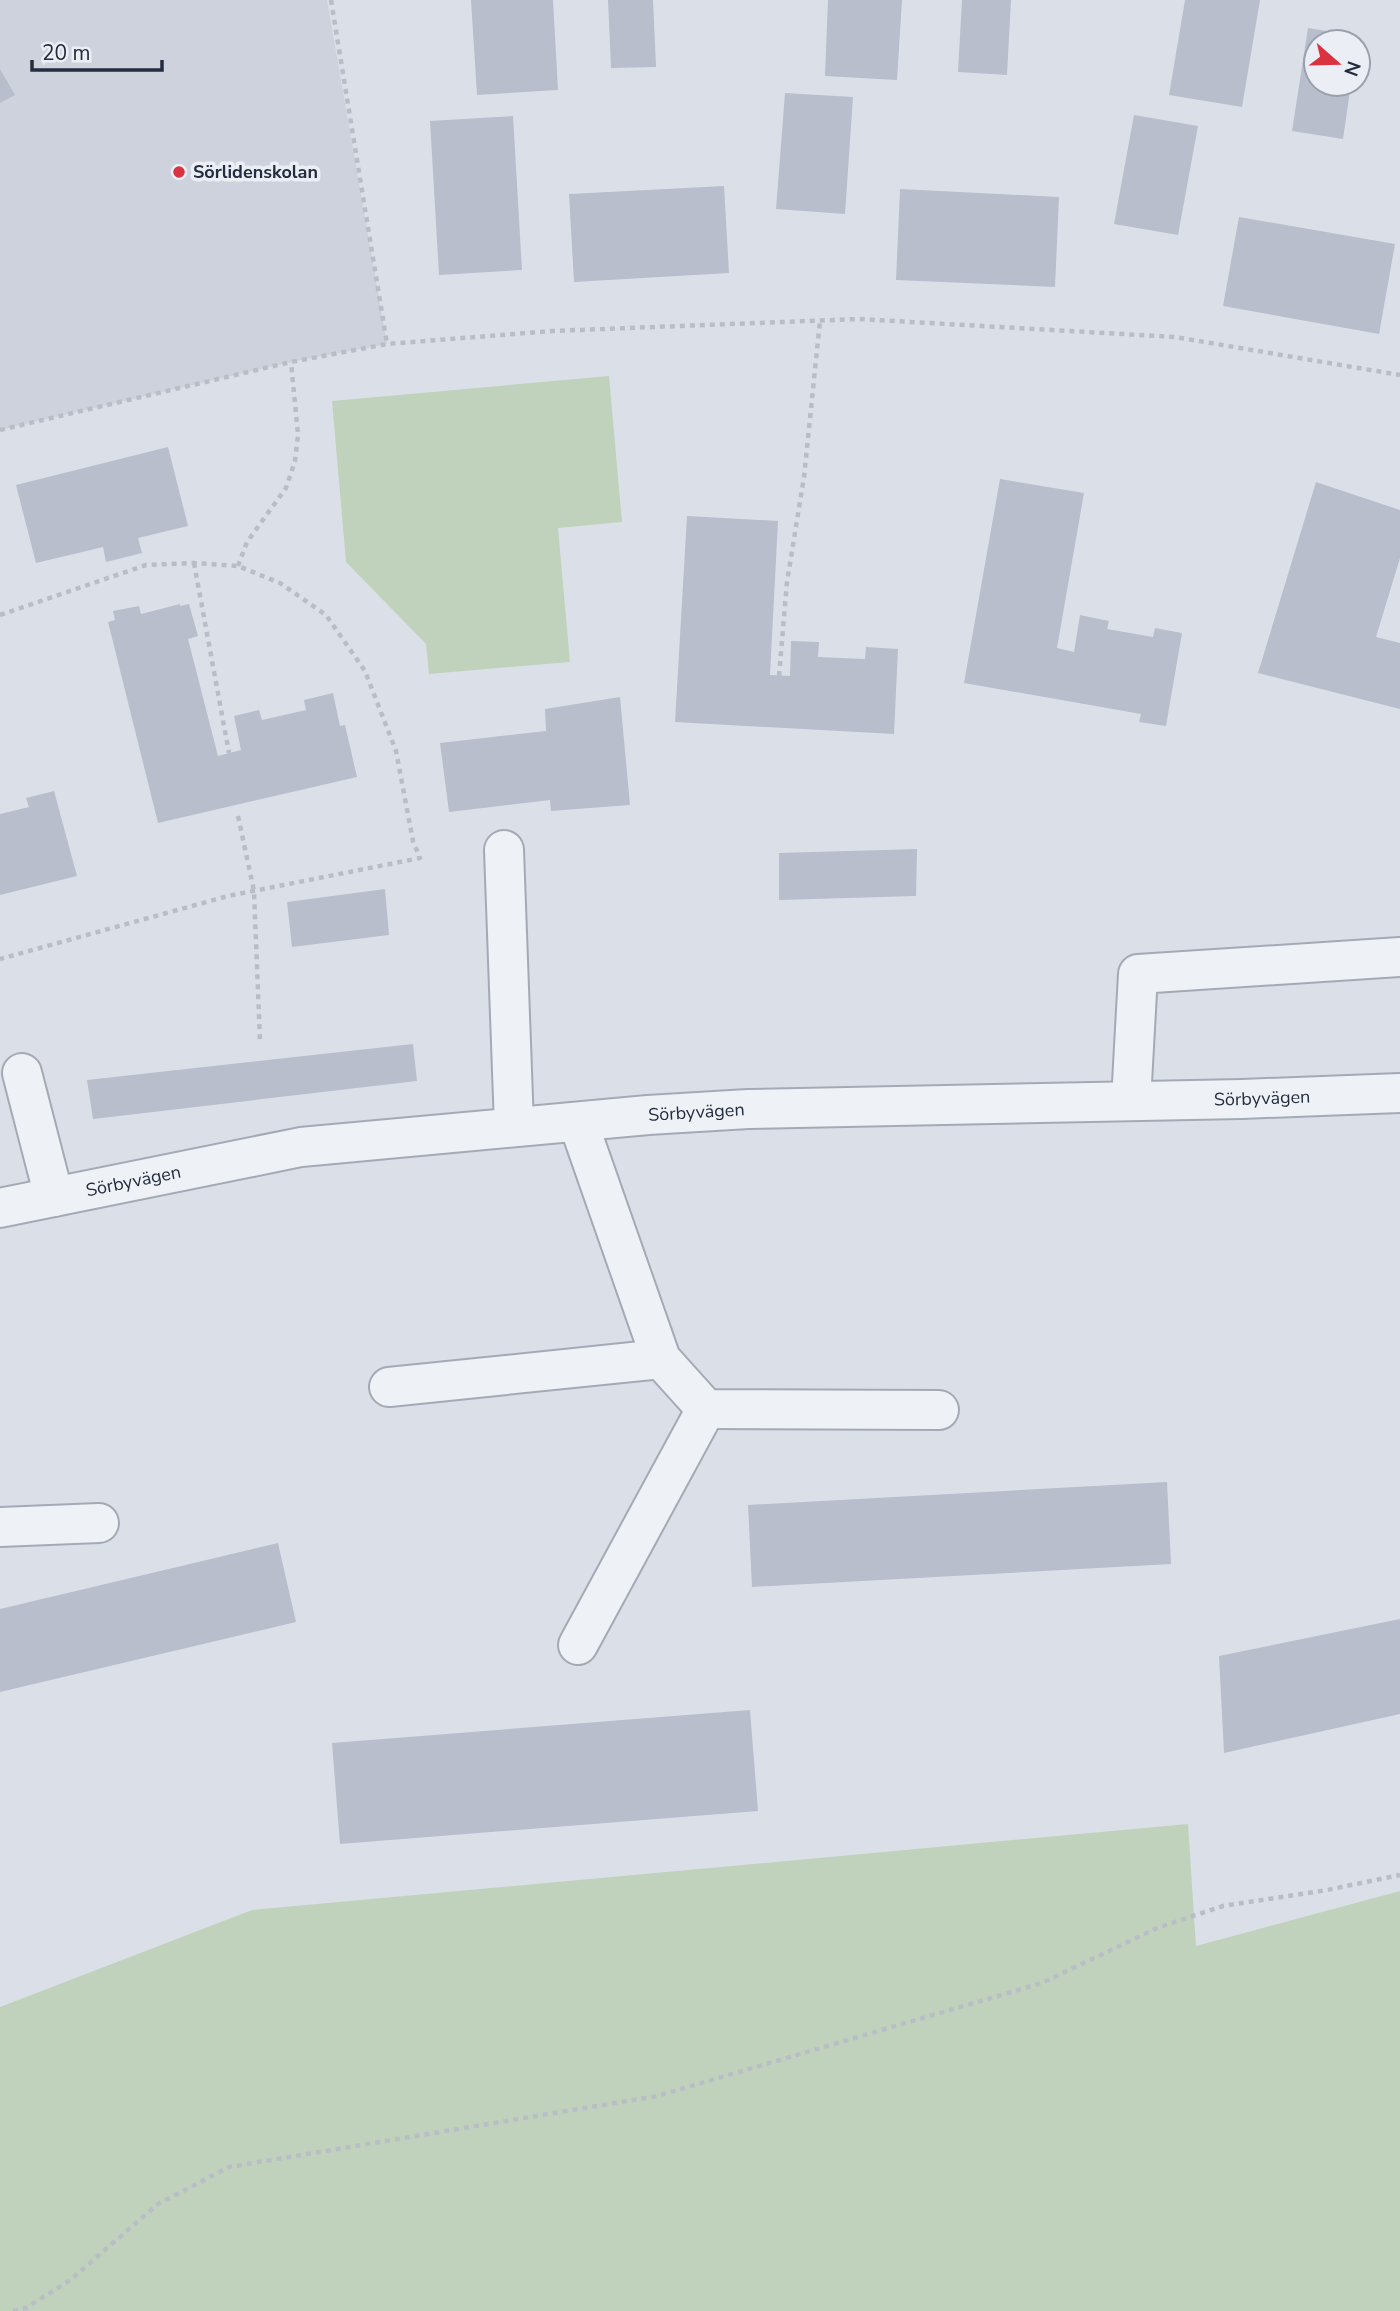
<svg xmlns="http://www.w3.org/2000/svg" width="1400" height="2311" viewBox="0 0 1400 2311" font-family="'Nunito Sans',sans-serif">
<rect width="100%" height="100%" fill="#dbe0e8"/>
<!-- built -->
<path fill="#cdd2dd" d="M0,0H327L387,344L291,362L0,430Z"/>
<!-- green -->
<g fill="#c0d2bc">
<path d="M609,376L622,522L558,528L570,662L429,674L426,644L346,562L332,401Z"/>
<path d="M1188,1824L1196,1946L1400,1891V2311H0V2007L252,1910Z"/>
</g>
<!-- building -->
<g fill="#b8becb">
<path d="M471,0H553L558,90L477,95Z"/>
<path d="M608,0H653L656,67L611,68Z"/>
<path d="M828,0H902L897,80L825,76Z"/>
<path d="M962,0H1011L1007,75L958,72Z"/>
<path d="M1185,0H1260L1242,107L1169,95Z"/>
<path d="M1308,28L1358,36V42H1316V84H1351L1343,139L1292,131Z"/>
<path d="M0,69L15,95L0,103Z"/>
<path d="M785,93L853,97L845,214L776,209Z"/>
<path d="M1134,115L1198,126L1178,235L1114,224Z"/>
<path d="M513,116L522,270L439,275L430,121Z"/>
<path d="M724,186L729,273L574,282L569,194Z"/>
<path d="M900,189L1059,197L1055,287L896,280Z"/>
<path d="M1239,217L1395,244L1379,334L1223,306Z"/>
<path d="M168,447L188,526L138,538L142,553L106,562L103,547L36,563L16,485Z"/>
<path d="M1000,479L1084,493L1057,648L1074,652L1080,615L1109,621L1107,629L1153,637L1155,628L1182,633L1166,726L1139,722L1141,714L964,683Z"/>
<path d="M1316,482L1400,510V558L1376,637L1400,643V709L1258,673Z"/>
<path d="M687,516L778,521L770,675L790,676L791,641L819,642L818,657L865,659L866,647L898,649L894,734L675,722Z"/>
<path d="M180,604V606L189,604L198,636L188,639L218,756L241,750L234,716L259,710L262,720L306,710L304,700L333,693L340,726L345,725L357,777L158,823L108,622L115,620L113,611L139,606L141,614Z"/>
<path d="M620,697L630,805L551,811L550,800L449,812L440,743L546,731L545,709Z"/>
<path d="M54,791L77,876L0,895V814L29,807L26,798Z"/>
<path d="M917,849L916,896L779,900V853Z"/>
<path d="M385,889L389,935L292,947L287,902Z"/>
<path d="M413,1044L417,1081L93,1119L87,1080Z"/>
<path d="M1167,1482L1171,1564L752,1587L748,1505Z"/>
<path d="M278,1543L296,1622L0,1692V1609Z"/>
<path d="M1400,1619V1714L1224,1753L1219,1656Z"/>
<path d="M750,1710L758,1811L340,1844L332,1743Z"/>
</g>
<g fill="none" stroke-linecap="round" stroke-linejoin="round">
<defs>
<g id="minor">
<path d="M504,850L514,1126"/>
<path d="M22,1073L54,1197"/>
<path d="M1131,1101L1138,974L1400,957"/>
<path d="M578,1122L661,1359L706,1409L939,1410"/>
<path id="s1" d="M0,1208L301,1147L648,1115L748,1109L1242,1099L1400,1093"/>
<path d="M389,1387L661,1359"/>
<path d="M0,1527L99,1523"/>
<path d="M578,1645L706,1409"/>
</g>
</defs>
<!-- minor casing -->
<use href="#minor" stroke="#a4aab5" stroke-width="42"/>
<!-- path -->
<g stroke="#b9bec6" stroke-width="4.5" stroke-dasharray="5 5" stroke-linecap="butt">
<path d="M331,0L387,344"/>
<path d="M0,430L291,362L387,344L552,331L859,319L1175,337L1400,375"/>
<path d="M194,563L229,753"/>
<path d="M238,566L247,542L286,488L295,461L298,435L291,362"/>
<path d="M0,615L146,565L194,563L238,566L280,583L326,615L365,671L396,751L413,841L420,858L228,896L0,959"/>
<path d="M779,676L787,582L804,477L820,321"/>
<path d="M238,816L254,891L260,1041"/>
<path d="M13,2311L26,2308L69,2281L158,2204L229,2167L657,2096L1042,1983L1157,1928L1223,1906L1327,1890L1400,1875"/>
</g>
<!-- minor -->
<use href="#minor" stroke="#eef1f6" stroke-width="38"/>
</g>
<!-- markers -->
<circle fill="#db3242" stroke="#ebeff5" stroke-width="2.5" cx="179" cy="172" r="7"/>
<g text-anchor="middle" dominant-baseline="central" stroke-width="7" stroke-linejoin="round" paint-order="stroke">
<!-- poi labels -->
<g font-size="18" font-weight="bold" fill="#242c3f" stroke="#ebeff5" text-anchor="start">
<text x="193" y="172">Sörlidenskolan</text>
</g>
<!-- street labels -->
<g font-size="18" fill="#242c3f" stroke="#ebeff5">
<text stroke="none"><textPath href="#s1" startOffset="1270">Sörbyvägen</textPath></text>
<text stroke="none"><textPath href="#s1" startOffset="704">Sörbyvägen</textPath></text>
<text stroke="none"><textPath href="#s1" startOffset="136">Sörbyvägen</textPath></text>
</g>
</g>
<!-- north arrow -->
<g transform="translate(1337 63) rotate(110)"><circle r="33" fill="#ebeff5" stroke="#9ba1ac" stroke-width="2"/>
<path d="M0-5L12 26L0 18L-12 26Z" fill="#db3242"/>
<text y="-10" font-size="19" font-weight="bold" text-anchor="middle" fill="#242c3f">N</text>
</g>
<!-- scale -->
<path d="M32 60v10h130v-10" fill="none" stroke="#242c3f" stroke-width="3.5"/>
<text x="42" y="60" font-size="21" fill="#242c3f" stroke="#ebeff5" stroke-width="5" paint-order="stroke">20 m</text>
</svg>
